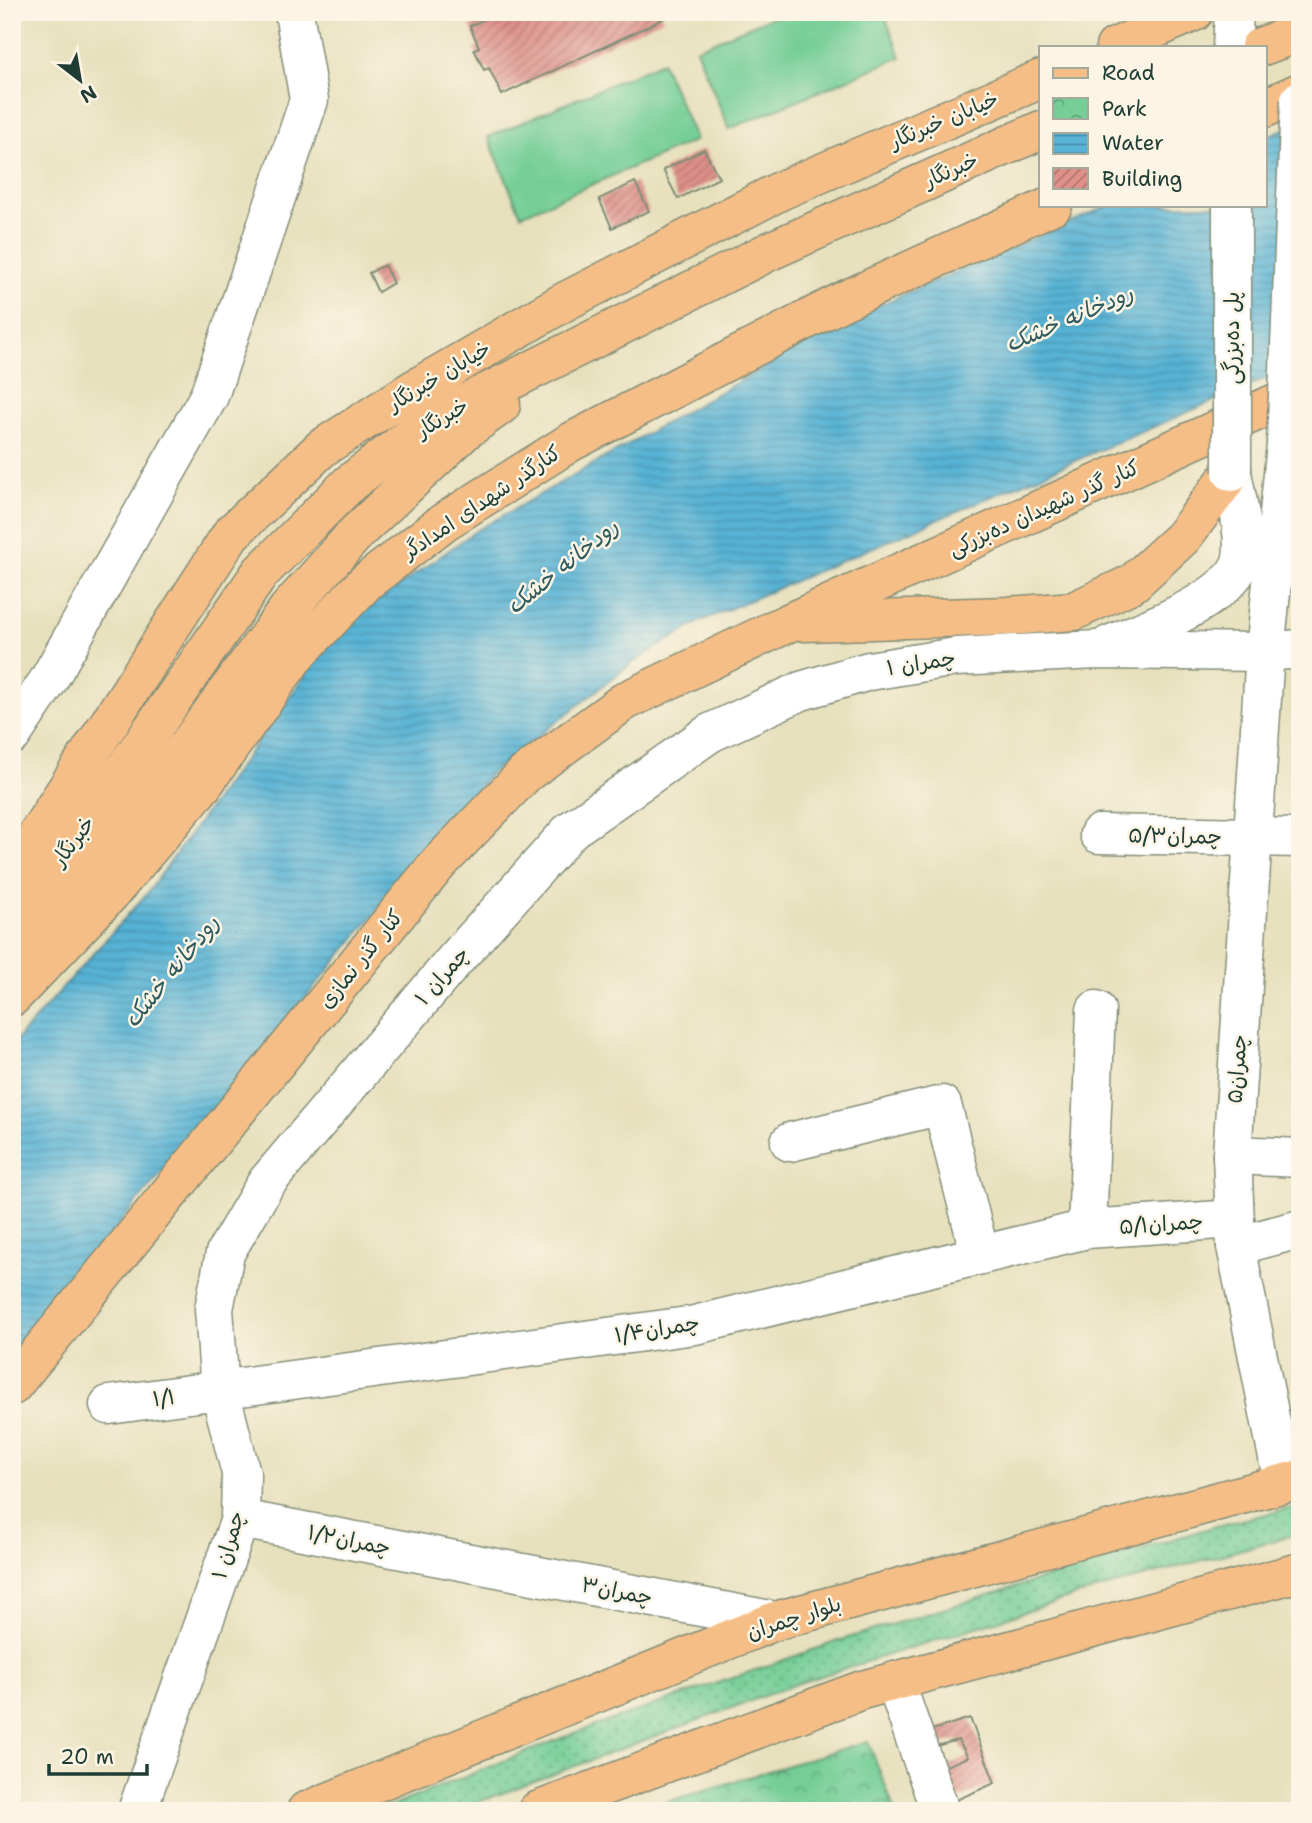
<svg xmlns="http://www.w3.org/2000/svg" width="1312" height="1823" viewBox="0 0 1312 1823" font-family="'Shantell Sans','Playpen Sans Arabic',sans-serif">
<defs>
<pattern id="grass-dots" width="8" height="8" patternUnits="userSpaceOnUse" patternTransform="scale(1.75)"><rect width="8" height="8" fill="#74ce96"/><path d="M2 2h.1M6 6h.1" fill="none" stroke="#5fa87b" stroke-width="1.8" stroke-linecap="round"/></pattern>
<pattern id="park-crowns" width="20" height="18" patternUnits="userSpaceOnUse" patternTransform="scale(1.75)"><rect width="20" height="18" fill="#74ce96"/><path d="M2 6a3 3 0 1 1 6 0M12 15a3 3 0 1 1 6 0" fill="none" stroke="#5fa87b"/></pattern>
<pattern id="water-rules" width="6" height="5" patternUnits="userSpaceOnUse" patternTransform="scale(1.75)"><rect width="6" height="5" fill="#57b3d5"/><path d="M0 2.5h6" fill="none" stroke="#4793ae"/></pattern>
<pattern id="building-hatch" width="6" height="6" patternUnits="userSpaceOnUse" patternTransform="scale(1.75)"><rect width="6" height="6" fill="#de9089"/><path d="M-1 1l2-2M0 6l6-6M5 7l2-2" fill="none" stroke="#b37771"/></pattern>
</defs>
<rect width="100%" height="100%" fill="#fcf5e5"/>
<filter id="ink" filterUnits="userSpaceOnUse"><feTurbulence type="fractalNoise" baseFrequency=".0143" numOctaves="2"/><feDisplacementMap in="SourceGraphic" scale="14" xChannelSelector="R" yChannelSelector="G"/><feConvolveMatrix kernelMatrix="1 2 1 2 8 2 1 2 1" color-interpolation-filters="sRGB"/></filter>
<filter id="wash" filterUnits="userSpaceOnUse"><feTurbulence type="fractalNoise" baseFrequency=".00686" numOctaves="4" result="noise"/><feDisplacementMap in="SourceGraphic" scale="28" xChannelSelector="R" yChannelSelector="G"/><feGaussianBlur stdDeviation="1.57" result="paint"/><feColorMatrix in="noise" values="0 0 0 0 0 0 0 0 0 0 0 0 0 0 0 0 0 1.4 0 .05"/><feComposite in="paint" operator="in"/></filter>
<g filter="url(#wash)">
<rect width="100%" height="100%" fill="#e7e0bd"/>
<!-- grass -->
<path fill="url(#grass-dots)" stroke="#4a8665" stroke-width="2" d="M1300,1506V1533L1075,1596L799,1683L454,1811H379L569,1735L841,1640L1216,1526Z"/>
<!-- park -->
<path fill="url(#park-crowns)" stroke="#4a8665" stroke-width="2" d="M868,1741L895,1811H640L656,1805Z"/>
<!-- pitch -->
<g fill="#74ce96" stroke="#4a8665" stroke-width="2">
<path d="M784,12H883L901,57L729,129L696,49Z"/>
<path d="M662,62L696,140L521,215L488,137Z"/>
</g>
<!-- water -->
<path fill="url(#water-rules)" stroke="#3b7884" stroke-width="2" d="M1300,122V364L699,622L632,663L490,774L12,1354V1045L149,891L338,630L474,532L852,317L1110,205H1265V137Z"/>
<g id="blocks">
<!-- building -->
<g fill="url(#building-hatch)">
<path d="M499,12H659L663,19L502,95L489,68L484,70L474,49L479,47L470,26Z"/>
<path d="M704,149L719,178L678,199L663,170Z"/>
<path d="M635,182L649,211L612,228L599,199Z"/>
<path d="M384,265L393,283L378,292L369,273Z"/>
<path d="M970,1718L995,1783L954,1801L941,1768L968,1757L958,1740L932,1747L926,1732Z"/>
</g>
</g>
</g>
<g filter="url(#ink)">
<use href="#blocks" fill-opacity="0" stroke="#838e78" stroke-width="2"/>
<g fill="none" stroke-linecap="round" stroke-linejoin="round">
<defs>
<g id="minor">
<path d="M1232,47L1234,12"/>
<path d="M1109,645C1144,630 1234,598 1242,558C1246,535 1236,495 1232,472"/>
<path d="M12,735L48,681L209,396L309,100L294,12"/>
<path d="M1099,834L1300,838"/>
<path d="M790,1142L942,1105L980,1255"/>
<path d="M1232,1155L1300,1158"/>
<path d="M1087,1229L1096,1010"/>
<path d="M1236,1246L1300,1229"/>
<path d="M109,1405L695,1325L1087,1229L1235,1219"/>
<path d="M1283,1483L1236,1246L1232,1155L1265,652L1286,444L1300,439"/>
<path d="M240,1519L775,1621"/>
<path d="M895,1681L940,1811"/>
<path d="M137,1811L240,1519L241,1473L220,1391L214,1309L225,1253L266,1183L454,961L571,830L710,733L801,691L869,671L956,657L1097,650L1265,652L1300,649"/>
</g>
<g id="major">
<path d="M1115,47L1194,12"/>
<path d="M1260,47L1300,32"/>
<path d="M1265,108L1300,92"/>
<path d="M805,622L1008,616L1074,611L1133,583L1183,537L1232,472"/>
<path d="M12,880L29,847L231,534L322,448L411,391L564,302L782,190L1041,79"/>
<path d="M12,919L83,829L261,572L350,483L432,420L770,251L1041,130"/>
<path d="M30,950L78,883L188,745L288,609L357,532L466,430L501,405"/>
<path d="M12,997L111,893L203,785L295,656L366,582L444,522L571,442L843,301L1053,205"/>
<path d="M12,1386L438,864L525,774L625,701L788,623L1300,392"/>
<path d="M306,1811L775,1621L1300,1479"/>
<path d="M537,1811L862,1690L1300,1572"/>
</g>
</defs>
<!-- minor casing -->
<use href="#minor" stroke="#838e78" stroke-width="41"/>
<!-- major casing -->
<use href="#major" stroke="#838e78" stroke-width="41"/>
<!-- minor -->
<use href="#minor" stroke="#fff" stroke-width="38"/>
<!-- major -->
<use href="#major" stroke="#f6be87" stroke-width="38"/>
<defs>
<g id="minor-bridge">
<path d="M1232,205V472"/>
<path d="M1286,444L1300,100"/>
</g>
</defs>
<!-- minor-bridge casing -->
<use href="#minor-bridge" stroke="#838e78" stroke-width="41" stroke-linecap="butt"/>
<!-- minor-bridge -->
<use href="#minor-bridge" stroke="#fff" stroke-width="38"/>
</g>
</g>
<g text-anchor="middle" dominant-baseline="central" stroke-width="5" stroke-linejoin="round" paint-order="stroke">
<!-- street labels -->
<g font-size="21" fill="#1f3d34" stroke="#fcf5e5">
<text transform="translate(944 120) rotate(-23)">خیابان خبرنگار</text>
<text transform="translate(951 170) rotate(-24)">خبرنگار</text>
<text transform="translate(1232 338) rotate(-90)">پل ده‌بزرگی</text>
<text transform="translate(439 376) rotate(-31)">خیابان خبرنگار</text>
<text transform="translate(442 418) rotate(-31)">خبرنگار</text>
<text transform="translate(482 502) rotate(-34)">کنارگذر شهدای امدادگر</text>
<text transform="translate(1044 508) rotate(-24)">کنار گذر شهیدان ده‌بزرکی</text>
<text transform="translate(921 663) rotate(-9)">چمران ۱</text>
<text transform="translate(1175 836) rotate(1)">چمران۵/۳</text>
<text transform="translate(73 841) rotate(-53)">خبرنگار</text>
<text transform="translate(361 959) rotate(-51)">کنار گذر نمازی</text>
<text transform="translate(442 976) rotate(-49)">چمران ۱</text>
<text transform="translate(1237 1069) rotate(-86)">چمران۵</text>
<text transform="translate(1161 1224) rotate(-4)">چمران۵/۱</text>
<text transform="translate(657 1329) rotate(-9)">چمران۱/۴</text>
<text transform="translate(164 1398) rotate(-7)">۱/۱</text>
<text transform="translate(349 1540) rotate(11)">چمران۱/۲</text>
<text transform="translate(228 1545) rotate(-74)">چمران ۱</text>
<text transform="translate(617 1591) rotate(11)">چمران۳</text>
<text transform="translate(794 1618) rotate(-18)">بلوار چمران</text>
</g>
<!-- water labels -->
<g font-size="23" font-style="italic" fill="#2d5a5c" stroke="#fcf5e5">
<text transform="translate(1069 318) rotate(-23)">رودخانه خشک</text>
<text transform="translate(562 566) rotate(-39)">رودخانه خشک</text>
<text transform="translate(171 971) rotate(-51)">رودخانه خشک</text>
</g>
</g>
<!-- margin -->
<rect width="1312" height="1823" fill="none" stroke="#fcf5e5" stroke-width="42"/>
<!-- legend -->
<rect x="1039" y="46" width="228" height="161" fill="#fcf5e5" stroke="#a4ab9e" stroke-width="2"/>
<rect x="1053" y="68" width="35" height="10" fill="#f6be87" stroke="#a4ab9e" stroke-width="2"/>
<text x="1102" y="80" font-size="21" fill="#1f3d34">Road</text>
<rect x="1053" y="98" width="35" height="21" fill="url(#park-crowns)" stroke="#a4ab9e" stroke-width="2"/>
<text x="1102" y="116" font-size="21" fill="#1f3d34">Park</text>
<rect x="1053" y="133" width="35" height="21" fill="url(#water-rules)" stroke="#a4ab9e" stroke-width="2"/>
<text x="1102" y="150" font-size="21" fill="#1f3d34">Water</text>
<rect x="1053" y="168" width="35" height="21" fill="url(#building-hatch)" stroke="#a4ab9e" stroke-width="2"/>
<text x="1102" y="186" font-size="21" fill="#1f3d34">Building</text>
<!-- north arrow -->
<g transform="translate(80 80) rotate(149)" stroke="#fcf5e5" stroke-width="5" paint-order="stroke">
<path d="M0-5L12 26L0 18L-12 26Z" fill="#1f3d34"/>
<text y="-10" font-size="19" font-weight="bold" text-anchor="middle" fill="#1f3d34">N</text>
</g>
<!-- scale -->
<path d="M49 1764v10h98v-10" fill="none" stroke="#1f3d34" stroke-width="3.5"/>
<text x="60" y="1764" font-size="21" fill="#1f3d34" stroke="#fcf5e5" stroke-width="5" paint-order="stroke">20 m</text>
</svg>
